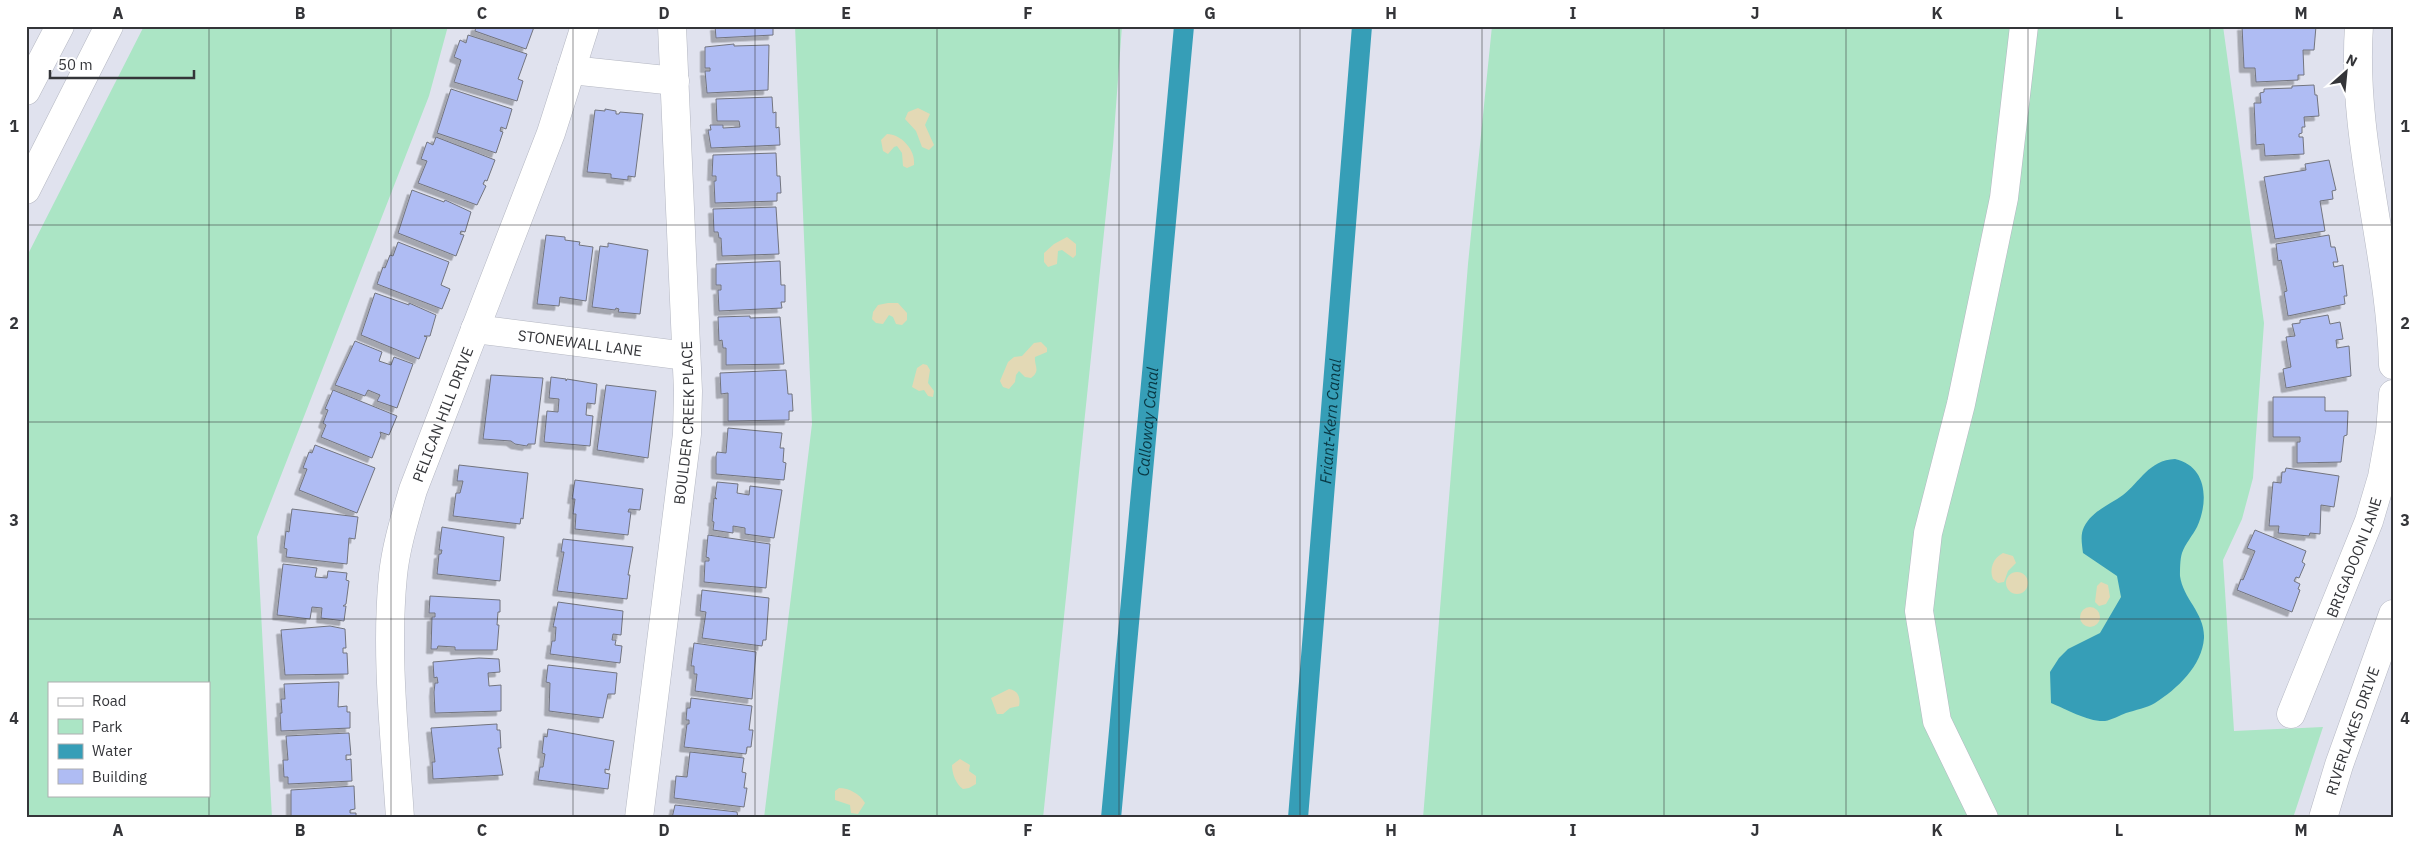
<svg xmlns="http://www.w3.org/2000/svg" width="2419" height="844" viewBox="0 0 2419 844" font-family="'IBM Plex Sans',sans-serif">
<defs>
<filter id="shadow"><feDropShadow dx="-4.5" dy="4.5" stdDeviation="0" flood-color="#0004"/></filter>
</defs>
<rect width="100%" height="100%" fill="#e0e2ee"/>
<!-- green -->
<g fill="#abe5c5" fill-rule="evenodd">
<path d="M144,26H448L429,96L257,537L272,818H26V258ZM49,683H209V795H49Z"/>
<path d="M795,26H1122L1113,146L1043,818H764L812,424Z"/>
<path d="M1492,26H2223L2264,323L2253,478L2242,519L2223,560L2234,731L2323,727L2293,818H1423L1468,264Z"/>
</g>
<!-- sand -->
<g fill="#e3d9b5">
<path d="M918,108L930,114L925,125L934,145L929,150L922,147L916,131L905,119L908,112Z"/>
<path d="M887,134C901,134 916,150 914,165L907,168L903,166L902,153L897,146L894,147L888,154L883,151L881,140Z"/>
<path d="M1067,237L1076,244V255L1073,258L1062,250L1058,251L1057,264L1048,267L1044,262V253L1054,244Z"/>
<path d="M888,303H898L907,313V320L902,325L896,324L893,317L889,315L883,324L876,323L872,319L873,312L878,305Z"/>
<path d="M1041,342L1047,348V352L1035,357C1034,366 1041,371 1031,378L1025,377L1019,371L1016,375L1015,382L1009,389L1003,387L1000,381L1008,362L1014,357L1022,356L1034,343Z"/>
<path d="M923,364L927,365L930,370L928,383L934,391L933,397L928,396L924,390L919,391L912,387L917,368Z"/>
<path d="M2003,553L2013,556L2016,563L2008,571L2004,582L1998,583L1993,579C1989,569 1993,558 2003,553Z"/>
<circle cx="2017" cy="583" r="11"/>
<path d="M2101,582L2108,585L2110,597L2106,604L2099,606L2095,602L2097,586Z"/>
<circle cx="2090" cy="617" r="10"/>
<path d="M1009,689C1018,690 1021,698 1019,706L1010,708L1003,714H997L991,698Z"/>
<path d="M960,759L970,765L969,771L976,776V784L969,788L963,789C956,784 952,774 952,765Z"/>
<path d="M839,788C849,788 860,794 865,803L858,814L851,813L850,805L835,800V791Z"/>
</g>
<!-- water -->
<path fill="#369eb7" d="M2175,459C2207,466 2209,501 2197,527C2193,535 2185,544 2182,553C2180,559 2180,570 2180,576C2183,599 2205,613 2204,638C2202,666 2177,689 2155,703C2147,708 2135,710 2126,713C2120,715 2112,720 2105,721C2088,722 2066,709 2051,703L2050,672L2059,658L2068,649L2100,633L2121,597L2117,576L2083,553C2082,544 2080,535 2084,527C2092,511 2109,505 2123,495C2140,482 2149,460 2175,459Z"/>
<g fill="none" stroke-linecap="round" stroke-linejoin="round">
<!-- canal -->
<g stroke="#369eb7" stroke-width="20">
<path id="s1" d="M1111,818L1184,26"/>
<path id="s2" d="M1298,818L1362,26"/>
</g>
</g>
<!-- building -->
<g fill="#afbcf3" stroke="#72747e" filter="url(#shadow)">
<path d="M476,26H532L534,27L526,49L475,31Z"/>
<path d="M715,26H773V35L716,38Z"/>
<path d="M2242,26H2316L2314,50H2303L2304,75H2298V80L2256,82L2255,68H2244Z"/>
<path d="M468,35L527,54L518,79L523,81L517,101L454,82L461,60L454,57L460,40L466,43Z"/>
<path d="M734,44V46L769,45L768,90L707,93L705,71H710V68H705V47Z"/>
<path d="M2314,85L2315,95H2317L2319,116L2304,117L2305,127H2302V133L2299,134V137H2303L2304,154L2265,156L2264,144L2256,145L2254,103H2261L2260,93L2264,92V89L2292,88V86Z"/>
<path d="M451,89L512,109L506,129L501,127L500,131L503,132L496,153L437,133Z"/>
<path d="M772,97L773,113L776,112V128L779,127L780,145L711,148L708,130H711L710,125H723V128L740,127L739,121H717L716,99Z"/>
<path d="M605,109L616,111V114H619L620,112L643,114L635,177L628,176V180L611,178V174L587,172L595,110L605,111Z"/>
<path d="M436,137L495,160L487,181L485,180L483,184L486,186L477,205L418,183L427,161L421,159L427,142L433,145Z"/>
<path d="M776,153L777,176H780L781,193H777V201L715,203L714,181H716V176H712L713,155Z"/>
<path d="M2329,160L2336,190L2332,191L2333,199L2320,201L2325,231L2275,239L2264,177L2306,170L2305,164Z"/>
<path d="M412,190L444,202L445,200L471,212L465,232L461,231L460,234L464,235L456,256L398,233Z"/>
<path d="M776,207L779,254L722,256L721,238H719L718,232H714L713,209Z"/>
<path d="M546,235L565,237V240L580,242L579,245L593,247L586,301L560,297L559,306L537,304Z"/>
<path d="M2329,235L2331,247H2335L2338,262H2333L2334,267L2343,265L2347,296H2344L2345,304L2288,316L2284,292L2287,291L2281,260L2278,261L2276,244Z"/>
<path d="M398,242L449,262L441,285L450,289L442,309L377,284L383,267L385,268L390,255L393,256Z"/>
<path d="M608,243L648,250L640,314L618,312L619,309L616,308L615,310L592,307L600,246L608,247Z"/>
<path d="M780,261L781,285H785V302H781L782,308L719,311L718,290H721V285H716V264Z"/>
<path d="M375,293L409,305V303L436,315L430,336H424L427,337L419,359L361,335Z"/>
<path d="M2328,315L2330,324L2340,322L2343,339L2336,340L2337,348L2349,346L2351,376L2286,388L2283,369L2291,367L2286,337L2295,336L2292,324L2300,323V320Z"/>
<path d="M750,316V318L780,317L784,364L726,365V348H723L722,340L719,341L718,317Z"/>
<path d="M355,341L382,352L379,361L391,365L394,357L413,364L397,408L377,401L380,395L368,390L365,396L335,385Z"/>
<path d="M786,370L788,394H792L793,411H789V420L728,421V393L721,394L720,373Z"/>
<path d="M491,375L543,378L535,444H528L527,446L515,444L511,441L483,439Z"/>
<path d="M551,377L566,379V381L567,379L597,384L595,404L587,403L586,415L593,416L590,446L544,442L547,411L558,412L559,399L549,398Z"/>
<path d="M606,385L656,391L648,458L597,450Z"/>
<path d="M333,390L397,416L389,435L380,432L381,435L372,458L321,437L326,425L323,423L328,410L325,409Z"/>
<path d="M2273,397H2325V411H2348L2347,435L2344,436L2341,462L2297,463V442H2300V437H2273Z"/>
<path d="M728,428L782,433L780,448H784L783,462L786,463L784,480L716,474V456L717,452L726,453Z"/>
<path d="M315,445L375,468L357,513L299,490L307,469L303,468L309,452L312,453Z"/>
<path d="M459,465L528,473L523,519L521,518L520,524L453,516L456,493H460L463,481H457Z"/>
<path d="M2286,468L2339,476L2334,507L2321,505L2320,534L2310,533L2309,536L2278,533L2279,526H2269L2273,482L2281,483L2282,472H2285Z"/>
<path d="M575,480L643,489L640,510L629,509L628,512H631L628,535L575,529L576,514H573L575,499H572Z"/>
<path d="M717,482L738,484L737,493L749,495L750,486L782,490L774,538L745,534V528L733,526V533L713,530L714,522L712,521L714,498L717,499L715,497Z"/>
<path d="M292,509L358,517L355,539L349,538L347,564L286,557L287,549L284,548L286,531L289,532Z"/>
<path d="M442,527L504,537L500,581L437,574L439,554H441L442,550H439Z"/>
<path d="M2255,530L2306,551L2302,562L2305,564L2299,578L2296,577L2294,581L2300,584L2298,589L2300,590L2292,612L2237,590L2241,579L2243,580L2255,551L2247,548Z"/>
<path d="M708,535L770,544L766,588L704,582L705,561H709V558L706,557Z"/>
<path d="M563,539L633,547L628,575H630L627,599L557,591L564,552H561Z"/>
<path d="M283,564L317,568L315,577L327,578L328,571L347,573L346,580L349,581L346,604L343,606H346L344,621L321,618L322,608L312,607L310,619L277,615Z"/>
<path d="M702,590L769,598L766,640H763L762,646L702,638L706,612L700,611Z"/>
<path d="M430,596L500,600V612H498L497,625H499L497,650H455V647L438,646L437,649H431L432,617H435V613H429Z"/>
<path d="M558,602L623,611L621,635L613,634L612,640H616L615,645L622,646L620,663L550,654L552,641H555L556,627H553Z"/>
<path d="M330,626L345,629L346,648H343V653H347L348,674L285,675L281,630Z"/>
<path d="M694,643L756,652L752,699L695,691L697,674H694V666H691Z"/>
<path d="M479,658L499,659L500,672L488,673L489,686L501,685V711L435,713L434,692L435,683H438L437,677L434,678L433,662Z"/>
<path d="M548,665L617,673L615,694H608L603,718L549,711L550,683L546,682Z"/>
<path d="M339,682L338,707L347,706V712H350V728L281,731L280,713H282L281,699H285L284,684Z"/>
<path d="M691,698L752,706L749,730H753L751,747H747L746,754L684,747L687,724H689V720H686L687,708H690Z"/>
<path d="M497,724V730H500L501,748H498L503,775L433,779L432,762H435L431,728Z"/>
<path d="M548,729L614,741L609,770L605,769V773L610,774L608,789L538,780L540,767H543L545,754L542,753L544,736L547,737Z"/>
<path d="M349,733L351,755H346V760L351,759L352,781L288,784V777H284L283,760H288L286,736Z"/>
<path d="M690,752L744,758L742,772L746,773L744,788H747L744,807L674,798L676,776L687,777Z"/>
<path d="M354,786L355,809L350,810V813H356V818H291V790Z"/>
<path d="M675,805L737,812L738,818H672Z"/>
</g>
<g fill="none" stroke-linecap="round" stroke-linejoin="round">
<defs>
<g id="minor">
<path d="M2359,26C2351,140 2390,252 2393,365"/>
<path d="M571,70L675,81"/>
<path id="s3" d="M475,329L686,356"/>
<path id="s4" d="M2291,714L2369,521L2382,477L2390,432L2393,394"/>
<path id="s5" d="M400,818C395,738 385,655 393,575C396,546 405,518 413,490L551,133L585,26"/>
<path id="s6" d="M639,818L687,434L688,391L672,26"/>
<path d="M1984,818L1937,721L1919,611L1928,533L1961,404L2004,198L2024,26"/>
</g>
<g id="major">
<path d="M26,91L60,26"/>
<path d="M26,190L109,26"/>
<path id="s7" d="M2323,818L2339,765L2393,614"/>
</g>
</defs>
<!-- minor casing -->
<use href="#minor" stroke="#b4b7c2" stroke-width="29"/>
<!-- major casing -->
<use href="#major" stroke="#b4b7c2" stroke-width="29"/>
<!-- minor -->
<use href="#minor" stroke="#fff" stroke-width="28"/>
<!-- major -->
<use href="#major" stroke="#fff" stroke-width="28"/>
</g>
<!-- grid -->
<path fill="none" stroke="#343539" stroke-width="1" stroke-opacity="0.55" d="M209,26V818M391,26V818M573,26V818M755,26V818M937,26V818M1119,26V818M1300,26V818M1482,26V818M1664,26V818M1846,26V818M2028,26V818M2210,26V818M26,225H2393M26,422H2393M26,619H2393"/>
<g text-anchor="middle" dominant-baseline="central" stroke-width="4" stroke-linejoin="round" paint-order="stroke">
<!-- street labels -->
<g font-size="15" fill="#343539" stroke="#fff">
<text stroke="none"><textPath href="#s3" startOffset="106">STONEWALL LANE</textPath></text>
<text stroke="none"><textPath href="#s5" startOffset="412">PELICAN HILL DRIVE</textPath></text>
<text stroke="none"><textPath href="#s6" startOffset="398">BOULDER CREEK PLACE</textPath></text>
<text stroke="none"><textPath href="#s4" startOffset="169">BRIGADOON LANE</textPath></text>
<text stroke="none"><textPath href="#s7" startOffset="92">RIVERLAKES DRIVE</textPath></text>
</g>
<!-- water labels -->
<g font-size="16" font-style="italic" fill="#093844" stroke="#fff">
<text stroke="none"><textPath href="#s1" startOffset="398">Calloway Canal</textPath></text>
<text stroke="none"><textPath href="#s2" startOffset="398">Friant-Kern Canal</textPath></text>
</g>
</g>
<!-- border -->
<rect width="2419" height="844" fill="none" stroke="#ffffff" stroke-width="55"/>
<!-- legend -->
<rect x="48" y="682" width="162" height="115" fill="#ffffff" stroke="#aeaeb0"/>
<rect x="58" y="698" width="25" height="8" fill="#ffffff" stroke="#aeaeb0"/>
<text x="92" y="706" font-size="15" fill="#343539">Road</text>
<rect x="58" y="719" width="25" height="15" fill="#abe5c5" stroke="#aeaeb0"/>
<text x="92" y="732" font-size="15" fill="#343539">Park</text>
<rect x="58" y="744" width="25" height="15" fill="#369eb7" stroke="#aeaeb0"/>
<text x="92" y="756" font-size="15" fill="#343539">Water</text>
<rect x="58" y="769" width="25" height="15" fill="#afbcf3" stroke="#aeaeb0"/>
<text x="92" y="782" font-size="15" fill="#343539">Building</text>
<!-- north arrow -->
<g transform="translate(2346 72) rotate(27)" stroke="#ffffff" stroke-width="4" paint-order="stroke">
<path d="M0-4L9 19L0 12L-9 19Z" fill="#343539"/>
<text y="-8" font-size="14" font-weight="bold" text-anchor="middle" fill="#343539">N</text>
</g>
<!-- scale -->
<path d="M50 70v8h144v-8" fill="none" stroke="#343539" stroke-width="2.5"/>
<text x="58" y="70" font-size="15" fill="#343539" stroke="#ffffff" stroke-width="4" paint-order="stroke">50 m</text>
<rect x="28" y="28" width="2364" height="788" fill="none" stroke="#343539" stroke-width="2"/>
<g font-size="16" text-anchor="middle" font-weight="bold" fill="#343539">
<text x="118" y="19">A</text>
<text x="300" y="19">B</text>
<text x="482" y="19">C</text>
<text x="664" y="19">D</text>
<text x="846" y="19">E</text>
<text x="1028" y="19">F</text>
<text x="1210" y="19">G</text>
<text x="1391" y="19">H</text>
<text x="1573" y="19">I</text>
<text x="1755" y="19">J</text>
<text x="1937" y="19">K</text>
<text x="2119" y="19">L</text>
<text x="2301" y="19">M</text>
<text x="14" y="132">1</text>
<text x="2405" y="132">1</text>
<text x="14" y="329">2</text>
<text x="2405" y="329">2</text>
<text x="14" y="526">3</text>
<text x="2405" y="526">3</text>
<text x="14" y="724">4</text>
<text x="2405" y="724">4</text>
<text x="118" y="836">A</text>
<text x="300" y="836">B</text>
<text x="482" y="836">C</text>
<text x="664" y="836">D</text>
<text x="846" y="836">E</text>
<text x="1028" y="836">F</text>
<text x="1210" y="836">G</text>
<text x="1391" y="836">H</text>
<text x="1573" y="836">I</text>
<text x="1755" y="836">J</text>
<text x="1937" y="836">K</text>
<text x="2119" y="836">L</text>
<text x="2301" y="836">M</text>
</g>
</svg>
